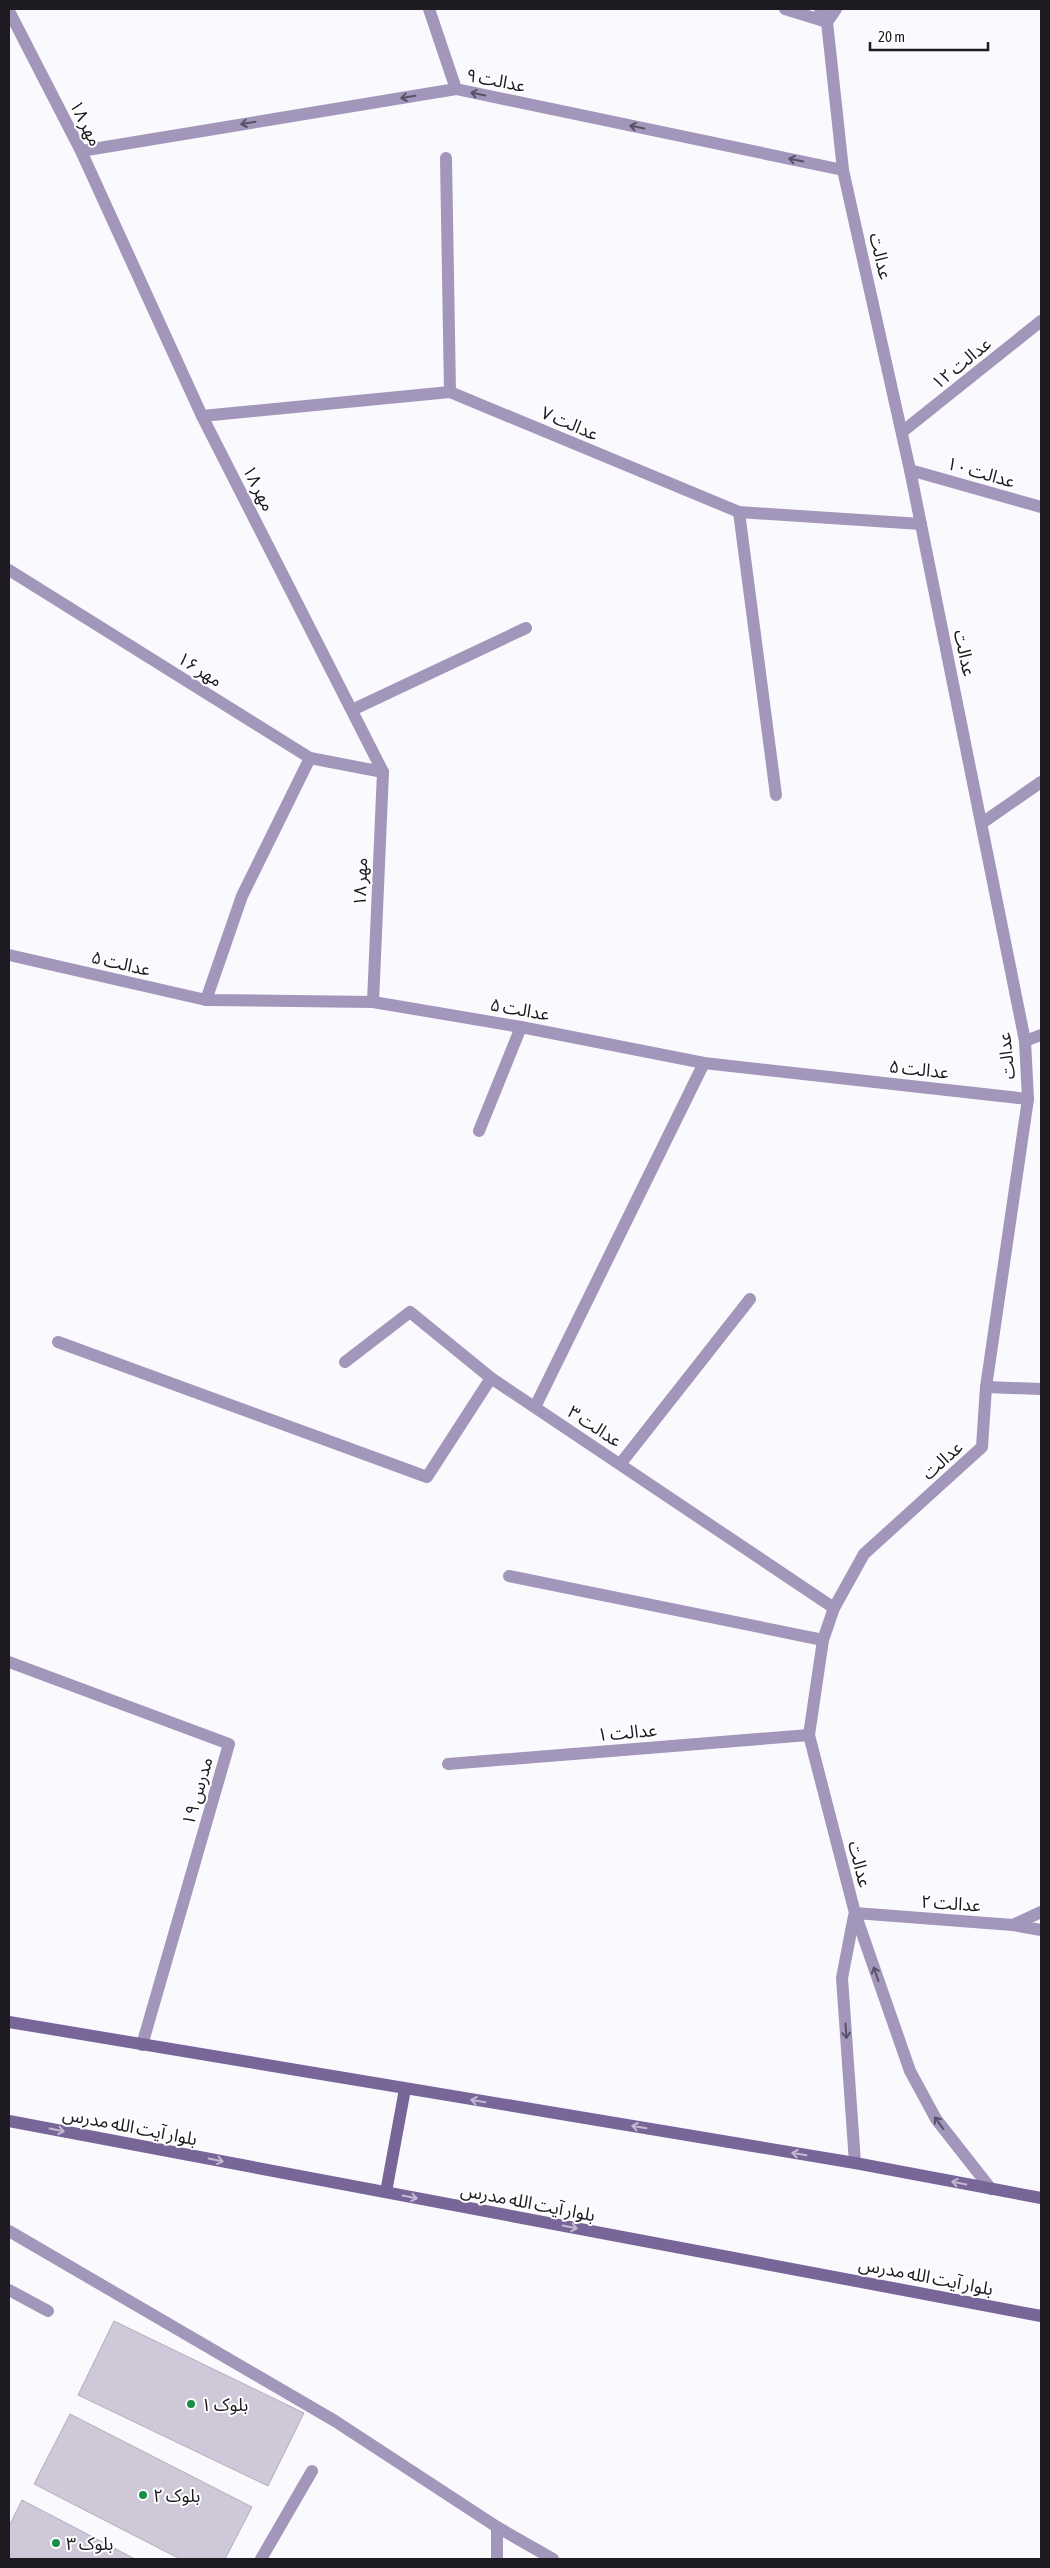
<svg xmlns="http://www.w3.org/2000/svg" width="1050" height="2568" viewBox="0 0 1050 2568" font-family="'Asap Condensed','Noto Sans Arabic',sans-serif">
<rect width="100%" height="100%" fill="#faf9fd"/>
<!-- building -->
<g fill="#cec8d9" stroke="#b3adbe">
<path d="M114,2321L304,2413L268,2486L78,2395Z"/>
<path d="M70,2414L252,2507L225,2559H180L34,2484Z"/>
<path d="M22,2500L135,2559H9V2526Z"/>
</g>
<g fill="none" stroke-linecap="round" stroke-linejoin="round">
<!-- lane -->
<g stroke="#a296ba" stroke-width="12">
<path d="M910,470L1041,507"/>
<path d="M739,512L776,795"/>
<path d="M352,710L526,628"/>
<path d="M982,823L1041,782"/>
<path d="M479,1131L521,1027"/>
<path d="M621,1463L750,1299"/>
<path d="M509,1576L823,1640"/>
<path d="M448,1764L809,1735"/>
</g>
<!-- street -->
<g stroke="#a296ba" stroke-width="12">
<path d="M429,9L456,89"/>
<path d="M785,9L827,22"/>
<path d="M820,9L827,22L843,170L910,470L1025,1041L1028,1099L986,1387L982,1447L864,1554L834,1608L823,1640L809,1735L855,1913L910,2071L936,2119L991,2189"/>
<path d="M9,11L81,151L202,416L383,772L373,1002"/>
<path d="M827,22L836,9"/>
<path d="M81,151L456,89L843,170"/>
<path d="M446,158L450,392"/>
<path d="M202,416L450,392L739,512L921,524"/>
<path d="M902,432L1041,321"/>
<path d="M9,570L310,758L383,772"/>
<path d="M9,955L206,1000L373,1002L521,1027L704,1063L1028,1099"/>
<path d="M206,1000L242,896L310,758"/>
<path d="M1025,1041L1041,1035"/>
<path d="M58,1342L427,1477L491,1378"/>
<path d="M345,1362L410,1312L491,1378L834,1608"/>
<path d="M986,1387L1041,1389"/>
<path d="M535,1407L704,1063"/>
<path d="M9,1662L229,1744L142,2045"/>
<path d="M855,1913L1013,1925L1041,1912"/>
<path d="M854,1916L842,1978L855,2163"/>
<path d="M1013,1925L1041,1930"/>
<path d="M9,2231L335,2421L497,2527L553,2559"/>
<path d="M9,2290L48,2311"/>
<path d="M261,2559L312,2471"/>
<path d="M497,2559V2527"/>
</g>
<!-- secondary -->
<g stroke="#796699" stroke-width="12">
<path d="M9,2022L855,2163L1041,2198"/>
<path d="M9,2121L1041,2316"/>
<path d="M386,2192L405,2089"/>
</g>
</g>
<!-- one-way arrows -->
<defs><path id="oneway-shaft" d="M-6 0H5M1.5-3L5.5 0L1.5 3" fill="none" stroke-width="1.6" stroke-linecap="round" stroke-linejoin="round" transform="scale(1.25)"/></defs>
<g stroke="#595266">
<use href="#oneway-shaft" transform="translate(478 94) rotate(-168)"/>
<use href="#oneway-shaft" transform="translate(408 97) rotate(171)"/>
<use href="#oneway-shaft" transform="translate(248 123) rotate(171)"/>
<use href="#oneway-shaft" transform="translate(637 127) rotate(-168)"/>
<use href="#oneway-shaft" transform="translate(796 160) rotate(-168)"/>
<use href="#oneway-shaft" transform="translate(876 1974) rotate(-109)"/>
<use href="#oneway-shaft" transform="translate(846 2031) rotate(86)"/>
<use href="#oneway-shaft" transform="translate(939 2123) rotate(-126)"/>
</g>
<g stroke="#c3bad1">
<use href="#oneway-shaft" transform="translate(478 2101) rotate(-171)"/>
<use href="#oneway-shaft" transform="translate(639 2127) rotate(-171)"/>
<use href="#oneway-shaft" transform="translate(57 2130) rotate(11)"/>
<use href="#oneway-shaft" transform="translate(799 2154) rotate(-171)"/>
<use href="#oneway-shaft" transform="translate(216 2160) rotate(11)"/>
<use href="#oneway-shaft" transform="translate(959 2183) rotate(-169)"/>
<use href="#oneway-shaft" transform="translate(410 2197) rotate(11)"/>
<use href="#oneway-shaft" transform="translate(570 2227) rotate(11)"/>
</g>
<!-- markers -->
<g fill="#1a8d46" stroke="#fff" stroke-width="2">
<circle cx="191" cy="2404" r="5"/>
<circle cx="143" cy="2495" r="5"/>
<circle cx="56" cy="2543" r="5"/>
</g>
<g text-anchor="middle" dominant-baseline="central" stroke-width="4" stroke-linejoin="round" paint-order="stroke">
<!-- street labels -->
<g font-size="18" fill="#1d1b21" stroke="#fff">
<text transform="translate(496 80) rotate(11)">عدالت ۹</text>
<text transform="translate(86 123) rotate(63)">مهر ۱۸</text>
<text transform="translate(881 256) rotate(77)">عدالت</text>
<text transform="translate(961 363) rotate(-39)">عدالت ۱۲</text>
<text transform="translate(570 423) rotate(23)">عدالت ۷</text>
<text transform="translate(981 472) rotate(16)">عدالت ۱۰</text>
<text transform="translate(259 488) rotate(63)">مهر ۱۸</text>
<text transform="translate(965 653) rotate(78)">عدالت</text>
<text transform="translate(200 669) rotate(32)">مهر ۱۶</text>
<text transform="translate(360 882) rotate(-88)">مهر ۱۸</text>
<text transform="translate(121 963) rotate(13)">عدالت ۵</text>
<text transform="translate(520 1009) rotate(10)">عدالت ۵</text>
<text transform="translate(1006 1056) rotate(-96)">عدالت</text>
<text transform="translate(919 1069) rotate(6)">عدالت ۵</text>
<text transform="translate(595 1426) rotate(33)">عدالت ۳</text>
<text transform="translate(942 1460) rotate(-42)">عدالت</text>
<text transform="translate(627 1732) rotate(-5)">عدالت ۱</text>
<text transform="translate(197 1791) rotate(-74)">مدرس ۱۹</text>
<text transform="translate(860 1864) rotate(76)">عدالت</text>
<text transform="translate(951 1903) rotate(4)">عدالت ۲</text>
<text transform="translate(130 2126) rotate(11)">بلوار آیت الله مدرس</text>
<text transform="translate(528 2202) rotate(11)">بلوار آیت الله مدرس</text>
<text transform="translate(926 2276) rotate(11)">بلوار آیت الله مدرس</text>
</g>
<!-- poi labels -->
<g font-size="18" fill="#1d1b21" stroke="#fff" text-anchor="start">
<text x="201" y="2404">بلوک ۱</text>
<text x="153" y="2495">بلوک ۲</text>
<text x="66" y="2543">بلوک ۳</text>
</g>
</g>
<!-- border -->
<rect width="1050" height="2568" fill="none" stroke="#1d1b21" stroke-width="20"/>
<!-- scale -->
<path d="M870 42v8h118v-8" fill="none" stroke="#1d1b21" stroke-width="2.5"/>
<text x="878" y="42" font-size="15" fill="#1d1b21" stroke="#ffffff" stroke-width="4" paint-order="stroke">20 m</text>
</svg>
